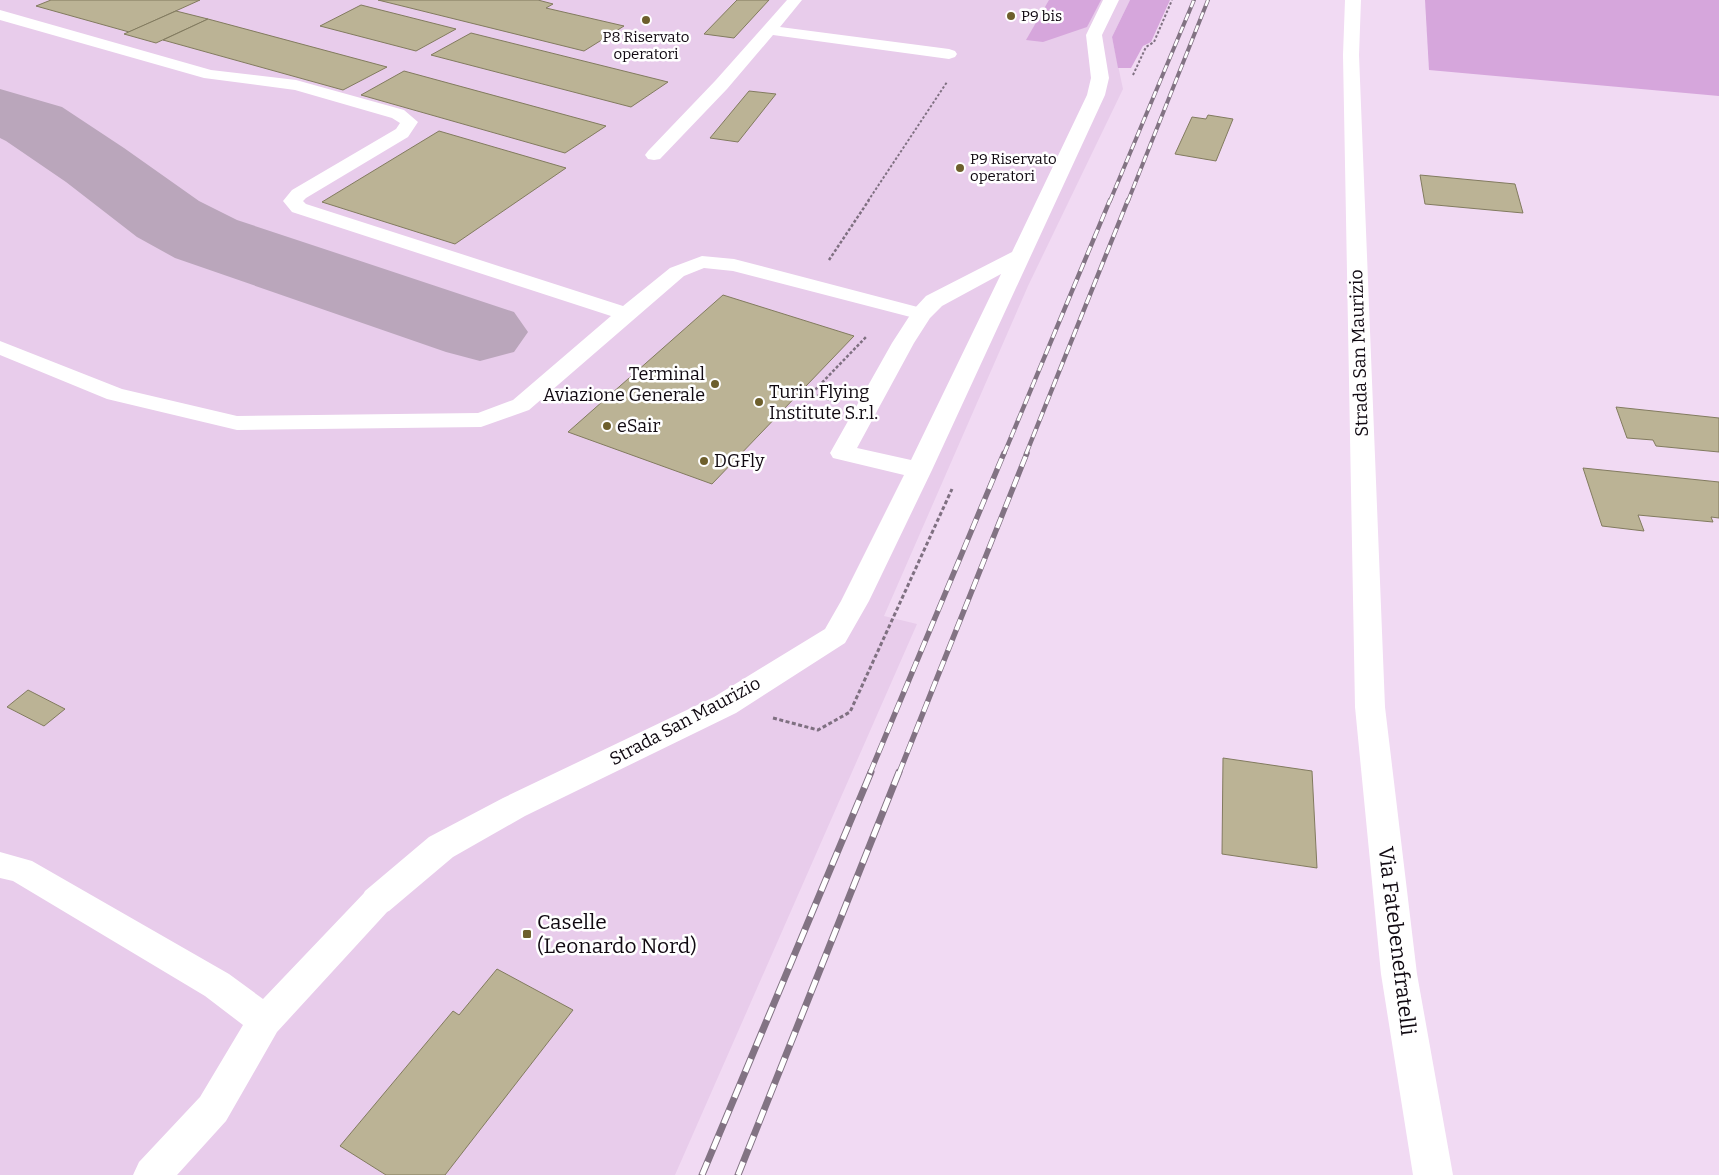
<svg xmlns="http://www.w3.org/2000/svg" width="1719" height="1175" viewBox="0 0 1719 1175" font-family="Bitter,serif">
<rect width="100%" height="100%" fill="#f1daf3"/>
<!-- built -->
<path fill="#e8cceb" d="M0,0H1130L1112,37L1123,89L1028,286L884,616L917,624L675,1175H0Z"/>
<!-- green -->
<g fill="#d6a6dc">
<path d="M1049,0H1101L1087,27L1043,42L1026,40Z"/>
<path d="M1130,0H1170L1151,42L1143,46L1131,68H1118L1112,37Z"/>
<path d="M1425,0H1719V96L1429,70Z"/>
</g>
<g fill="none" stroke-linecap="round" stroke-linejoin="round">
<!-- taxiway -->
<path fill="#baa6bb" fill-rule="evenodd" d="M0,89L62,107L124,148L199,201L237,220L514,312L528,332L514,352L480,361L446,352L175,258L137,237L66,182L6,141L0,138Z"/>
</g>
<!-- building -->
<g fill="#bbb395" stroke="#827b5f">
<path d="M51,0H200L129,32L36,6Z"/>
<path d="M378,0H538L553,4L546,8L624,26L584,51Z"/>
<path d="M737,0H769L734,38L704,34Z"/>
<path d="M361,5L456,29L416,51L320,26Z"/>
<path d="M176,11L208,19L156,43L124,34Z"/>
<path d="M208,19L387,67L343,90L163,40Z"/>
<path d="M471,33L668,82L631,107L431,55Z"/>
<path d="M404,71L606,126L565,153L361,95Z"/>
<path d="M749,91L776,94L738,142L710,138Z"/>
<path d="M1208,115L1233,119L1216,161L1175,154L1192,117L1206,119Z"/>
<path d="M439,131L566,168L455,244L322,202Z"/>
<path d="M1420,175L1515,184L1523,213L1425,204Z"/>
<path d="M723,295L854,336L712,484L568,432Z"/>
<path d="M1616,407L1719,418V452L1656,446L1653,440L1627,438Z"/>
<path d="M1583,468L1719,482V518L1711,517L1713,522L1638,515L1644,531L1602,526Z"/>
<path d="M28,690L65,709L44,726L7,707Z"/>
<path d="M1223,758L1312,771L1317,868L1222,854Z"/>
<path d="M497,969L573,1010L445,1175H386L340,1146L453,1011L459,1015Z"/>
</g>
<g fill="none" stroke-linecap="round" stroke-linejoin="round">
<!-- path-far2 -->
<g stroke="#7f7081" stroke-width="2" stroke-dasharray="2.5 2" stroke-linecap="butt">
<path d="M1133,75L1146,47L1154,42L1172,0"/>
<path d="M868,201L947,82"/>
</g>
<!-- path-far1 -->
<g stroke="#7f7081" stroke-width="2.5" stroke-dasharray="3 2" stroke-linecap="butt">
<path d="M829,260L869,200"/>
<path d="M834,401L811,394L867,336"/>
</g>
<!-- path -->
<path stroke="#7f7081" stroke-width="3" stroke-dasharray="4 2.5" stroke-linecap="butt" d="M773,718L818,730L850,712L952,489"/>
<!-- service -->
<g fill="#fff" fill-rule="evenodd">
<path d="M787,0H802L780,27L949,49L955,51L957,54L955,57L949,59L773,35L727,89L660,159L654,160L648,159L645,155L648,151L715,81Z"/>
<path d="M0,10L211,70L296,80L404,110L418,122L408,137L306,198L303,201L306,204L623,306L670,268L702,256L734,259L929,310L932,314L929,318L922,320L733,271L704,268L684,276L529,410L481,427L237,430L107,399L0,355V341L122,389L237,416L478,413L513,400L611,316L292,212L283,201L292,190L396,129L400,123L392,118L295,90L204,78L0,20Z"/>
<path d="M0,852L32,861L229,974L263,999L366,891L377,887L388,891L393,901L388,911L277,1032L226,1121L177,1175H133L139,1162L200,1097L243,1025L205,996L13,881L0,878Z"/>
</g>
<!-- minor -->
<path fill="#fff" fill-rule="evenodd" d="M1103,0H1119L1102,35L1109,78L1105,95L932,470L869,601L845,643L736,713L525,816L453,857L389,911L377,915L365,911L360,901L365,891L429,837L503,798L714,697L825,629L841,601L904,475L833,458L830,453L892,343L914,309L926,296L1012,252L1087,95L1091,78L1086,35ZM1001,274L911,460L857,448L914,343L930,318L942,306Z"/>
<!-- secondary -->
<path fill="#fff" fill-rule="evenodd" d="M1345,0H1361L1359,55L1385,707L1417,974L1453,1175H1413L1381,974L1355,707L1343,55Z"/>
<defs>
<g id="rail-far3">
<path d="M1110,201L1194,0"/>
<path d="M1128,201L1208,0"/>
</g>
<g id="rail-far2">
<path d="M1004,454L1110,200"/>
<path d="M1026,454L1128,200"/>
</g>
<g id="rail-far1">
<path d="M870,773L1004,453"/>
<path d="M899,773L1027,453"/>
</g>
<g id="rail">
<path d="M702,1175L871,772"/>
<path d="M738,1175L899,772"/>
</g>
</defs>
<!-- rail-far3 casing -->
<use href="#rail-far3" stroke="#827383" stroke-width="4"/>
<!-- rail-far2 casing -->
<use href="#rail-far2" stroke="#827383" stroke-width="4.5"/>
<!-- rail-far1 casing -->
<use href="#rail-far1" stroke="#827383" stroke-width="5.5"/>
<!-- rail casing -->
<use href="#rail" stroke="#827383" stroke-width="7"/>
<!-- rail-far3 -->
<use href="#rail-far3" stroke="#fff" stroke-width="2.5" stroke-dasharray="7" stroke-linecap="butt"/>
<!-- rail-far2 -->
<use href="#rail-far2" stroke="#fff" stroke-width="3" stroke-dasharray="9" stroke-linecap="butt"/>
<!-- rail-far1 -->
<use href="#rail-far1" stroke="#fff" stroke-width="4" stroke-dasharray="11" stroke-linecap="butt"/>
<!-- rail -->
<use href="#rail" stroke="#fff" stroke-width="5" stroke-dasharray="14" stroke-linecap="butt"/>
</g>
<!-- markers -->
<g fill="#6d5f2c" stroke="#fff" stroke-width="2">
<circle cx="1011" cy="16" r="5"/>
<circle cx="646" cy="20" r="5"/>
<circle cx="960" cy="168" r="5"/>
<circle cx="715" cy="384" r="5"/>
<circle cx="759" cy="402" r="5"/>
<circle cx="607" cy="426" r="5"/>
<circle cx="704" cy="461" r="5"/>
<rect x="522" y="929" width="10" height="10" rx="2.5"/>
</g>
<g text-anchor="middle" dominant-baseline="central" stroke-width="5" stroke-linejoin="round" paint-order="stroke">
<!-- far-poi labels -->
<g font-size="15" fill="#100911" stroke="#fff" text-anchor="start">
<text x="1021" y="16">P9 bis</text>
<text x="646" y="37" text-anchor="middle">P8 Riservato<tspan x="646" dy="17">operatori</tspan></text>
<text x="970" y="159">P9 Riservato<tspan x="970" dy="17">operatori</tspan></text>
</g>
<!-- street labels -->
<g font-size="18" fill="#100911" stroke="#fff">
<text transform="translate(1359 353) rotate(-92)">Strada San Maurizio</text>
<text transform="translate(685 721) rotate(-28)">Strada San Maurizio</text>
</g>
<!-- poi labels -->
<g font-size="18" fill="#100911" stroke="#fff" text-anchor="start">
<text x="705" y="374" text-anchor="end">Terminal<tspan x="705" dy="21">Aviazione Generale</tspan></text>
<text x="769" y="392">Turin Flying<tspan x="769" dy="21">Institute S.r.l.</tspan></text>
<text x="617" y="426">eSair</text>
<text x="714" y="461">DGFly</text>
</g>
<!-- near-poi labels -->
<g font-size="21" fill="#100911" stroke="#fff" text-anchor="start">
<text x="537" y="922">Caselle<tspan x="537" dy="24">(Leonardo Nord)</tspan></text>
</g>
<!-- near-street labels -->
<g font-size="21" fill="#100911" stroke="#fff">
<text transform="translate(1397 941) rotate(83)">Via Fatebenefratelli</text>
</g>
</g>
</svg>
